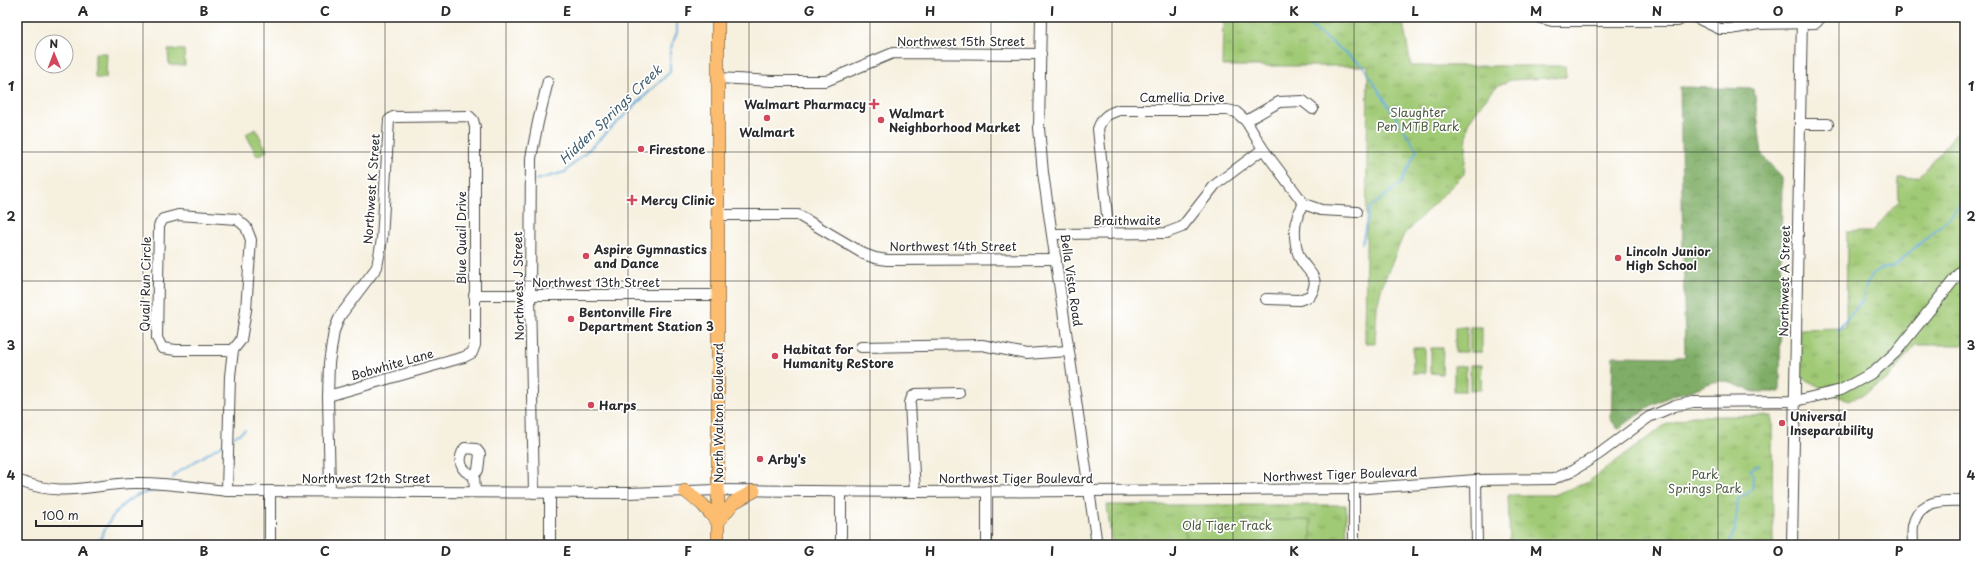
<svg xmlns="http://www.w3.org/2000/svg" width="1982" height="562" viewBox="0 0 1982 562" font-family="'Playpen Sans',sans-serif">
<defs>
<pattern id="grass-tufts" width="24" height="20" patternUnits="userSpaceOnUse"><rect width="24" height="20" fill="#a1ca76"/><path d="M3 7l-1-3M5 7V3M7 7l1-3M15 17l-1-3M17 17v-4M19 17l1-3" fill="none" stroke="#83a461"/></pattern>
<pattern id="forest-crowns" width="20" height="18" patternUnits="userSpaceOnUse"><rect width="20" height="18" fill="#80ae67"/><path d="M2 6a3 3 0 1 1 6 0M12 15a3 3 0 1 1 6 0" fill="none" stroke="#698e55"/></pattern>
</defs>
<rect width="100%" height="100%" fill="#fff"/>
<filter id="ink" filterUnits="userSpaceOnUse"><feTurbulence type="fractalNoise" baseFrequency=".025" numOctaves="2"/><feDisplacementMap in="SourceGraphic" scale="8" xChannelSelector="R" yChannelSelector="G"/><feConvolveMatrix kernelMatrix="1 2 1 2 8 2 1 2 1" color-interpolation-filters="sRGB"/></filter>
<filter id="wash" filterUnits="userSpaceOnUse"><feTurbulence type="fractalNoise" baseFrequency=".012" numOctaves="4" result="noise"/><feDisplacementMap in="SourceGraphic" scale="16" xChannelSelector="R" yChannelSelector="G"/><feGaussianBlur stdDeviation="0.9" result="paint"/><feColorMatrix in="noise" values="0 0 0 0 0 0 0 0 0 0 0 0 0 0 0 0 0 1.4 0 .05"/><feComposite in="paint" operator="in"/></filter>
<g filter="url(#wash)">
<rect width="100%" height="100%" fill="#f6f0df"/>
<!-- grass -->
<g fill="url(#grass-tufts)" stroke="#667a50">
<path d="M1223,17H1402L1411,66H1565L1566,77L1511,80L1497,86L1482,103L1468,123L1464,174L1404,234L1382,286L1377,307L1375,343H1365L1368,66H1222Z"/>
<path d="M1965,123V297H1963V345H1915L1889,378L1866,393L1848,401L1800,377V329L1846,328L1847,232H1872L1899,201L1898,178L1919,177Z"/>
<path d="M1692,416H1772L1773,545H1510L1508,495H1553L1588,482L1665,425Z"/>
<path d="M1107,505H1346L1347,545H1112Z"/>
</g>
<!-- forest -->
<path fill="url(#forest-crowns)" stroke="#566c49" d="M1680,87L1754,89L1762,155L1782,178L1780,392H1754L1731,383L1721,381L1713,382L1690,391L1673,395L1652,405L1618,429L1611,420L1613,356L1685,357Z"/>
<!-- garden -->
<g fill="#a1ca76" stroke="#667a50">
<path d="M168,50H184L185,65H169Z"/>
<path d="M95,53H107L106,78H95Z"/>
<path d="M256,129L267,151L257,156L246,134Z"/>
<rect x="1455" y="327" width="12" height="25"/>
<rect x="1470" y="327" width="12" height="25"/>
<rect x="1413" y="348" width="12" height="25"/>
<path d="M1431,348H1443L1442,374L1431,373Z"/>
<path d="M1470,365H1482L1481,390H1470Z"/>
<rect x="1454" y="366" width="12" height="25"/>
<rect x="1185" y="520" width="126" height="25"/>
</g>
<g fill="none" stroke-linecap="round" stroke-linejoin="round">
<!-- stream -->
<g stroke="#65acdb" stroke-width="2">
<path d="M1298,17L1363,66L1417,150L1401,183L1369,209L1362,243"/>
<path d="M536,180L565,172L670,72V50L677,32V17"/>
<path d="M1838,330L1863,300L1866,286L1873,273L1879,269L1893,267L1949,218L1965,197"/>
<path d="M234,437L245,430"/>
<path d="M173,478L175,474L223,444"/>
<path d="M98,545C105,526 116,506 136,496C145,492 157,491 166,488"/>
<path d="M1728,545L1735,530L1738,499L1752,490L1753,475L1750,470L1759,464"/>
</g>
</g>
</g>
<g filter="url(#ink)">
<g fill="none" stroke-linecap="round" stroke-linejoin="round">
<defs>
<g id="minor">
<path d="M1041,17L1039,128L1043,173L1097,545"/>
<path d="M1537,17L1552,21H1678L1682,17"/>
<path d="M1695,17L1720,29H1731L1758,24L1816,23L1821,17"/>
<path d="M718,78L772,81H826L893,53L1041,54"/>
<path d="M1246,121L1279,102L1303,101L1313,109"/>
<path d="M1800,124H1828"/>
<path d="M178,215L237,219L246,227L251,240L246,310L241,340L233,350H176L162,348L157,338L159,226L163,219Z"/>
<path d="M718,215H798L864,254L875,258L887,260L1056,259"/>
<path d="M1052,234L1166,233L1182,227L1215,185L1263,149"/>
<path d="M1109,234L1098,129C1102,117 1107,114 1119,110H1227L1236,112L1246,121L1263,149L1304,204L1321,210L1357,212"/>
<path d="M474,295H718"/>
<path d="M1266,299L1299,300L1310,296C1322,276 1308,274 1300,258C1295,248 1293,228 1297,218C1298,213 1302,208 1304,204"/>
<path d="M861,347L982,345L1026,354L1068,351"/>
<path d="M328,396L464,357L472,353L475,345V127L473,120L469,116L393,117L389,120L382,239L377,267L340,316L334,331L329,363L328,396L330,491"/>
<path d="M474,475C460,472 457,459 465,448L476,449L480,454L478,470L474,475L475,492"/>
<path d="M17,480C64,499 89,484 135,483C166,482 197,488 227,491L628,493L718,490L915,492L1228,490L1354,489L1476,480L1553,479L1572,471L1599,454L1649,417L1675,406L1693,402L1795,401L1841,390L1874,372L1896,352L1965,266"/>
<path d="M1476,480L1477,545"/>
<path d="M1354,489V545"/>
<path d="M227,491L230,376L233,350"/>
<path d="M270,491V545"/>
<path d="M987,491V545"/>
<path d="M915,492L910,403L912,397L916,394L959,393"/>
<path d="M534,493L530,295L531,158L538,122L548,81"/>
<path d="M550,545V493"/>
<path d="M841,545V492"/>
<path d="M1792,545L1802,17"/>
<path d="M1913,545C1913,539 1912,532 1913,526C1918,499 1944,500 1965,501"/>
</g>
<g id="major">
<path d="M718,17V545"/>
<path d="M685,491L702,504L718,522L734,502L754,491"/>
</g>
</defs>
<!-- minor casing -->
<use href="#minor" stroke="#494946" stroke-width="12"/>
<!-- major casing -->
<use href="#major" stroke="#494946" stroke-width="14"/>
<!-- minor -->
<use href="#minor" stroke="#fff" stroke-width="10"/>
<!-- major -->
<use href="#major" stroke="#fcbd6f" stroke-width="13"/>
</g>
</g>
<!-- grid -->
<path fill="none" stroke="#2b2b2b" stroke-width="1" stroke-opacity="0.55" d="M143,17V545M264,17V545M385,17V545M506,17V545M628,17V545M749,17V545M870,17V545M991,17V545M1112,17V545M1233,17V545M1354,17V545M1476,17V545M1597,17V545M1718,17V545M1839,17V545M17,152H1965M17,281H1965M17,410H1965"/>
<!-- markers -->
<g fill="#d1495b" stroke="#fff" stroke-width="1.5">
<path d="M872 98h4v4h4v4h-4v4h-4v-4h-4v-4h4z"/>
<circle cx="767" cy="118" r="4"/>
<circle cx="881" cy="120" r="4"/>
<circle cx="641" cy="149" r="4"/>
<path d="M630 194h4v4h4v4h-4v4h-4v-4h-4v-4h4z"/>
<circle cx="586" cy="256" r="4"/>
<circle cx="1618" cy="258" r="4"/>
<circle cx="571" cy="319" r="4"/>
<circle cx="775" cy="356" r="4"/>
<circle cx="591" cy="405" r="4"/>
<circle cx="1782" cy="423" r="4"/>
<circle cx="760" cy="459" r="4"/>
</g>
<g text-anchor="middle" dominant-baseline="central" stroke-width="3.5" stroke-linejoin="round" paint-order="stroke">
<!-- street labels -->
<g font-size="12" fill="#2b2b2b" stroke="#fff">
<text x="961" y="41">Northwest 15th Street</text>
<text x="1182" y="97">Camellia Drive</text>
<text transform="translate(371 189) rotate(-86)">Northwest K Street</text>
<text x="1127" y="220">Braithwaite</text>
<text transform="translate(461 238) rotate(-90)">Blue Quail Drive</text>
<text x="953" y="246">Northwest 14th Street</text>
<text transform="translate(1072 280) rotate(82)">Bella Vista Road</text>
<text transform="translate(1784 281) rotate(-89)">Northwest A Street</text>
<text x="596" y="282">Northwest 13th Street</text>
<text transform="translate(145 284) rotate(-89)">Quail Run Circle</text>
<text transform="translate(518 286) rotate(-91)">Northwest J Street</text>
<text transform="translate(392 364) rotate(-16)">Bobwhite Lane</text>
<text transform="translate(718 413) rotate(-90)">North Walton Boulevard</text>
<text transform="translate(1340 474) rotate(-2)">Northwest Tiger Boulevard</text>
<text x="366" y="478">Northwest 12th Street</text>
<text x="1016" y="478">Northwest Tiger Boulevard</text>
</g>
<!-- poi labels -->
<g font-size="12" font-weight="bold" fill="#2b2b2b" stroke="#fff" text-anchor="start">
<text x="866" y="104" text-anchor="end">Walmart Pharmacy</text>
<text x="889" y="113">Walmart<tspan x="889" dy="14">Neighborhood Market</tspan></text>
<text x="767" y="132" text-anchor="middle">Walmart</text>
<text x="649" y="149">Firestone</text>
<text x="641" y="200">Mercy Clinic</text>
<text x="594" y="249">Aspire Gymnastics<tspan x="594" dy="14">and Dance</tspan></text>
<text x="1626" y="251">Lincoln Junior<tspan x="1626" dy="14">High School</tspan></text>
<text x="579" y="312">Bentonville Fire<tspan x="579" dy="14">Department Station 3</tspan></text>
<text x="783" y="349">Habitat for<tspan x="783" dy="14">Humanity ReStore</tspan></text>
<text x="599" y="405">Harps</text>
<text x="1790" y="416">Universal<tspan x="1790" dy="14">Inseparability</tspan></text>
<text x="768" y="459">Arby's</text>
</g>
<!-- park labels -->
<g font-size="12" fill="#4e5b42" stroke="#fff">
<text x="1418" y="112">Slaughter<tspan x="1418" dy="14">Pen MTB Park</tspan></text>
<text x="1705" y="474">Park<tspan x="1705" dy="14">Springs Park</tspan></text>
<text x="1227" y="525">Old Tiger Track</text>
</g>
<!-- water labels -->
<g font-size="13" font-style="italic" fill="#425f71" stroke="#fff">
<text transform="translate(610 114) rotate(-44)">Hidden Springs Creek</text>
</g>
</g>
<!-- margin -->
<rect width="1982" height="562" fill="none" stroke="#fff" stroke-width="44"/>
<!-- north arrow -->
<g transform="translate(54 54) rotate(359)"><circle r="19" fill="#ffffff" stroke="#aaaaaa"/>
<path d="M0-3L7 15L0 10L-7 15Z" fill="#d1495b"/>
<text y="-6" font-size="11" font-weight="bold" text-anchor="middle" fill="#2b2b2b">N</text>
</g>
<!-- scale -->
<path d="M36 520v6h106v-6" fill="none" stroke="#2b2b2b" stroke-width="2"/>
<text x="42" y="520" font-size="12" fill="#2b2b2b" stroke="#ffffff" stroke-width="3" paint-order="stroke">100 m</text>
<rect x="22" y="22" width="1938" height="518" fill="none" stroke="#2b2b2b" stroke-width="1.5"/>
<g font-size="13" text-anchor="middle" font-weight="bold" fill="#2b2b2b">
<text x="83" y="16">A</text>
<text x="204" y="16">B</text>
<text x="325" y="16">C</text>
<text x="446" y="16">D</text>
<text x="567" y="16">E</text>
<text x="688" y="16">F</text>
<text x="809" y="16">G</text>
<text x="930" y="16">H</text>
<text x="1052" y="16">I</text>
<text x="1173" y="16">J</text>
<text x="1294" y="16">K</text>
<text x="1415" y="16">L</text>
<text x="1536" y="16">M</text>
<text x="1657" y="16">N</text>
<text x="1778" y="16">O</text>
<text x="1899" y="16">P</text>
<text x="11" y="91">1</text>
<text x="1971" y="91">1</text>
<text x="11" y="221">2</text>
<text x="1971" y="221">2</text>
<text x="11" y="350">3</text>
<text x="1971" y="350">3</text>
<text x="11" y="480">4</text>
<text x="1971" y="480">4</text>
<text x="83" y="556">A</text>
<text x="204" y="556">B</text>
<text x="325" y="556">C</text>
<text x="446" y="556">D</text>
<text x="567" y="556">E</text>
<text x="688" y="556">F</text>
<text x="809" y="556">G</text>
<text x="930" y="556">H</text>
<text x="1052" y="556">I</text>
<text x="1173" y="556">J</text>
<text x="1294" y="556">K</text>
<text x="1415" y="556">L</text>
<text x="1536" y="556">M</text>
<text x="1657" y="556">N</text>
<text x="1778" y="556">O</text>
<text x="1899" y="556">P</text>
</g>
</svg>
